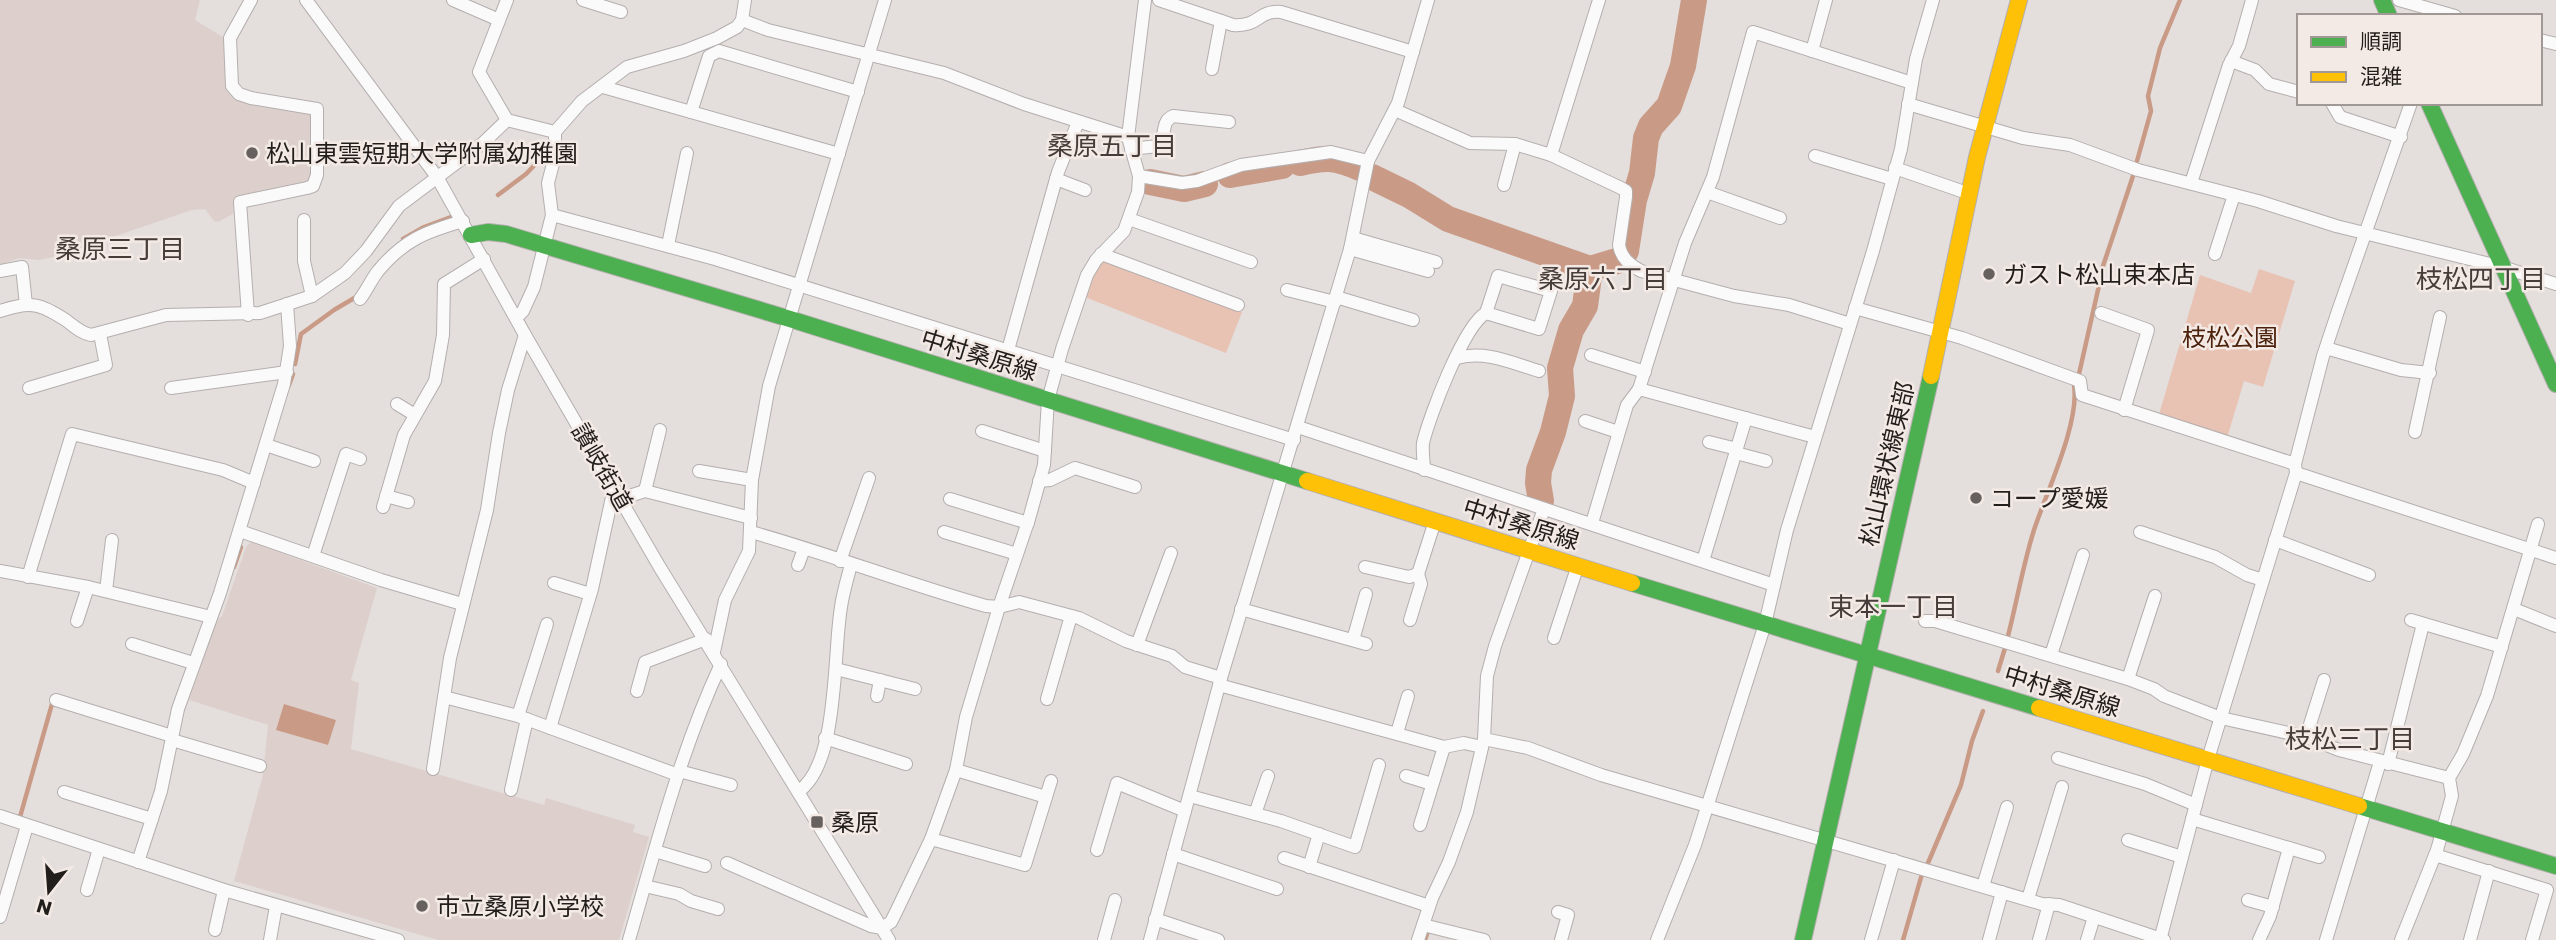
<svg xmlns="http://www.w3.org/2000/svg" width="2556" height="940" viewBox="0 0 2556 940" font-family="Poppins,'Noto Sans JP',sans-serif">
<rect width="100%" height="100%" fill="#e4dedc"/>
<!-- built -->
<g fill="#ddd0cc">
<path d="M0,0H200L195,20L226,39L229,85L314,112L312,179L304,185L236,198L233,214L218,222L214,221L205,209L192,210L54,257L39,260L19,258L0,265Z"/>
<path d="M251,542L377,588L351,680L359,683L351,749L544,805L546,798L635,825L633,832L649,837L619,940H438L234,881L263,775L268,725L189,700L216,621L222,616L246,547Z"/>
</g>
<!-- green -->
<g fill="#e8c2b3">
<path d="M1103,256L1242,312L1226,353L1085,297L1093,270Z"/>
<path d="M2259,269L2295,281L2263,387L2244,381L2227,438L2158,418L2200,275L2251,293Z"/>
</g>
<!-- water -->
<path fill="#c99b87" d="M284,704L336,720L328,745L276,730Z"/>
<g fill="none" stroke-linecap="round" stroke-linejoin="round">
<!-- stream -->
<g stroke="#c99b87" stroke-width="4.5">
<path d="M2137,161L2151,111L2148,96L2160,48L2180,0"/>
<path d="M498,195L526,174L551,148"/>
<path d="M403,239L424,227L451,217"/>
<path d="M2101,272L2134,173"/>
<path d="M295,364L301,334L334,310L356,297"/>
<path d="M2079,374L2100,281"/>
<path d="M289,385L293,374"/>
<path d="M234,567L241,547"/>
<path d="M2008,636C2017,601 2023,565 2034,530C2046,493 2080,423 2074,385"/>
<path d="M1998,671L2005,648"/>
<path d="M20,817L52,704"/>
<path d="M1928,863L1961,785L1972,741L1983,711"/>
<path d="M1425,940L1428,931"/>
<path d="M1903,940L1922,874"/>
</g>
<!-- river -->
<g stroke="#c99b87" stroke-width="26">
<path d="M1300,163C1326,157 1334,157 1360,168"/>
<path d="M1230,175L1282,166"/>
<path d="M1372,177L1409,195L1448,219L1590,269L1620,260"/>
<path d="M1150,182L1184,189L1205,184"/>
<path d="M1626,251L1634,200L1642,173L1646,138L1651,126L1669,106L1683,66L1694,0"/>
<path d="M1541,501L1538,483L1539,470L1553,432L1562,396L1560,368L1571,330L1585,306L1590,269"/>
</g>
<defs>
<g id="street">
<path d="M306,0L437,177L525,335L659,566L889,940"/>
<path d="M453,0L499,20"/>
<path d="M583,0L621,12"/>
<path d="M1159,0L1233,25C1260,27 1257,10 1281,12L1413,52"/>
<path d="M2399,0L2455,16"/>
<path d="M742,20L768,30L944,73L1024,104L1128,137"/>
<path d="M2540,40L2556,44"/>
<path d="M1812,51L1826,0"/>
<path d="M2231,61L2255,70L2269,84L2299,92"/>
<path d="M1212,69L1221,21"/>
<path d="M603,87L839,154"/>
<path d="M2332,103L2340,117L2401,137"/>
<path d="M1908,104L2023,138L2070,145L2138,170L2258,201L2336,226L2502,267L2556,284"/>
<path d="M1395,110L1470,143L1515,144L1551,155L1621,188L1626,191V197L1619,245C1621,258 1630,265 1641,271L1734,296L1789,305L1850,324"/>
<path d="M691,112L709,56L719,51L858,92"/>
<path d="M507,120L555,132L582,101L627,67L684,51L717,38L737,27L742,20L745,0"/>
<path d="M1131,149L1158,146C1167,137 1160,122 1173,116L1229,122"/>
<path d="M1551,155L1599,0"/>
<path d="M1815,156L1892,179"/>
<path d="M1895,168L1970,194"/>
<path d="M1139,176L1182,183L1197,181L1241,165L1331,152L1368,161"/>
<path d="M1056,179L1085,190"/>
<path d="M2191,183L2229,65L2239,46L2252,0"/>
<path d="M1504,185L1515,144"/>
<path d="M1707,192L1780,218"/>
<path d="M552,215L715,259L1294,440"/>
<path d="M1129,219L1251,262"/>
<path d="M304,220V261L312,296"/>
<path d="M1353,238L1436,262"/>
<path d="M668,245L687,153"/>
<path d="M1350,249L1428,271"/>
<path d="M1101,254L1238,305"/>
<path d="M2215,254L2234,195"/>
<path d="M0,271L22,267L26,305"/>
<path d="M1287,290L1335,302"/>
<path d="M1336,297L1413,320"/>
<path d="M360,299C367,290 371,280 378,271C404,240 425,232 463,221"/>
<path d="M1855,308L1962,338L2080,381L2082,395L2295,464"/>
<path d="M0,311C31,301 40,303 67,321C75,327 81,333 91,335L166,315L260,313L312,296L345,273L366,251L399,206L483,143L507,120L479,72L507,0"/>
<path d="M2101,313L2148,330L2124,410"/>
<path d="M248,315L240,202L307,188L313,186L317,175V109L251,98L239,94L232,86L230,38L251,0"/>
<path d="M516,318L523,311L534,287L552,215L548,183L555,156V132"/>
<path d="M2326,348L2401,370L2430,373"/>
<path d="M1008,350L1058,172L1078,122"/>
<path d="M1591,355L1645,372"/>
<path d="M1457,358C1485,350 1512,363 1539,371"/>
<path d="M29,388L106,365L100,334"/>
<path d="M171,388L287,372"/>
<path d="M1639,389L1685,243L1713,177L1753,32L1912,83"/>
<path d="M397,404L415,415"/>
<path d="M1585,421L1618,432"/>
<path d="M1298,427C1456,481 1616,531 1774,585"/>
<path d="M982,431L1045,451"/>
<path d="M2415,432L2440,317"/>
<path d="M1709,442L1737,449"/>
<path d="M266,445L314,461"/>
<path d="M1736,453L1766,461"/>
<path d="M1424,470C1424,462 1422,452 1423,443C1429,417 1464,325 1486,313L1498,276L1551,291L1539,329L1486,313"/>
<path d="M699,471L752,480"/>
<path d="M2296,473L2556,558"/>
<path d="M1039,481L1050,480L1075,468L1135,487"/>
<path d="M645,491L660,430"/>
<path d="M386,496L408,502"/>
<path d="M620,499L645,491L751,518"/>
<path d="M950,499L1028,523"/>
<path d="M383,507L404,435L435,381L443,335L444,284L484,259"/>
<path d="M1592,523L1627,405L1639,389L1815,437"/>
<path d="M240,531L381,580L462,604"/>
<path d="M751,532C830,554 907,584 986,606L999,607L1019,602L1079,618L1126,641L1172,656L1185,667L1221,678"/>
<path d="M944,532L1017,554"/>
<path d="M2140,532L2215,557L2247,575L2263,580"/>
<path d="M2275,540L2369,575"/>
<path d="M313,556L346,454L360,459"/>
<path d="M840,561L869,478"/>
<path d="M1703,561L1746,418"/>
<path d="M798,565L804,549"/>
<path d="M1365,567L1409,577L1418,574L1435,521"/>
<path d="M0,571L88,587L211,617"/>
<path d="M28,577L72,434L223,470L254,483"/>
<path d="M554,583L590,594"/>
<path d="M106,591L112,540"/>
<path d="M1241,609L1366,644"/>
<path d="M2514,609L2556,626"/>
<path d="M1410,620L1421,584L1418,574"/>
<path d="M2411,620L2502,647"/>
<path d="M77,621L88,587"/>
<path d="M1925,621H1935L2128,679L2154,689L2164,696L2221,718L2306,737L2339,750L2449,778"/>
<path d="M1554,638L1578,565"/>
<path d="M1353,640L1366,594"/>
<path d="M132,644L193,663"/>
<path d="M1137,645L1171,553"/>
<path d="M714,652L725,600L749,551L752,480L769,386L885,0"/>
<path d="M2051,655L2083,555"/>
<path d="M836,669L915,689"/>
<path d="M2128,679L2155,596"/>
<path d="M1219,685L1444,747L1464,743L1482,747"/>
<path d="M637,691L645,662L706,639"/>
<path d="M877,696L880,680"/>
<path d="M444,697L518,716L678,775"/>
<path d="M1047,699L1071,616"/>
<path d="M56,700L172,736"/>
<path d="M518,716L547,624"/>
<path d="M550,728L592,589L614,488"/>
<path d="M1397,733L1408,696"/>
<path d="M2306,737L2324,680"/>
<path d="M825,738L906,764"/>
<path d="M1484,739L1528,748L1601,775L2042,904L2059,905L2164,940"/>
<path d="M172,740L260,766"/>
<path d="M2058,758L2145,784L2196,805"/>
<path d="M2388,764L2423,624"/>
<path d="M433,769L450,658L487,510L499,433L508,390L525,335"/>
<path d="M956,770L1046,797"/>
<path d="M679,771L731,785"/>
<path d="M1406,776L1432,784"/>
<path d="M511,790L527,719"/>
<path d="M799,791C839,763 833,653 841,607C843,593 847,579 851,565"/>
<path d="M64,792L152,819"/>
<path d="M1190,796L1281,821L1355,847L1379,765"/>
<path d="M1255,814L1268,776"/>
<path d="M0,816L224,890L398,940"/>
<path d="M2192,819L2319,857"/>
<path d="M1420,825L1444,747"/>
<path d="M931,839L1025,865L1051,781"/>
<path d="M2128,840L2182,857"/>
<path d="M1097,850L1117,783L1185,811"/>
<path d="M655,851L705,866"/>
<path d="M1173,854L1277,889"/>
<path d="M2435,855L2547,890L2532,940"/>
<path d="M1284,858L1429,906"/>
<path d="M138,862L161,791L178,709L220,593L284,384L290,346L287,304"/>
<path d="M727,863L871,926L882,928L891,922L896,912L931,839L956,770L966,717L999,607L1029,519L1044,465L1048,400L1062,349L1087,275L1096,260L1124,231L1138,192L1139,176L1128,137L1145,0"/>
<path d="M1309,867L1319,834"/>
<path d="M645,886L679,894L691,901L718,909"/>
<path d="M1983,886L2007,807"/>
<path d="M87,890L99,849"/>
<path d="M2028,899L2062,787"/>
<path d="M2248,900L2273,907"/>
<path d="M1558,912L1568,915L1561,940"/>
<path d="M0,917L27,826"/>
<path d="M1155,919L1218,940"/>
<path d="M1423,925L1484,940"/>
<path d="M215,930L224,890"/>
<path d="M270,940L276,906"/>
<path d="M629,940C656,847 680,752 721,664"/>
<path d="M1104,940L1115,900"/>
<path d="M1150,940L1221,678L1350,249L1368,161L1398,103L1428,0"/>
<path d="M1418,940L1432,898L1449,862L1467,812L1484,739L1487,676L1495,646L1544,509"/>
<path d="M1657,940L1695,845L1765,624L1787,530L1873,251L1901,149L1916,59L1933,0"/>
<path d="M1871,940L1894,860"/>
<path d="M1989,940L2002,892"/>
<path d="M2039,940L2049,904"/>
<path d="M2087,940L2094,917"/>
<path d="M2160,940L2208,759L2296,473L2295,464L2323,356L2338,311L2411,103"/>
<path d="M2259,940L2270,916L2289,848"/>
<path d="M2326,940L2380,762"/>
<path d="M2401,940L2437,850L2452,796L2449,778L2463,754L2487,696L2538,524"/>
<path d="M2470,940L2489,871"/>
</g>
<g id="fast">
<path d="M2382,0L2389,16"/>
<path d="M2429,103L2556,384"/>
<path d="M471,235L488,232L506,234L790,319L1307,481"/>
<path d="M1632,583L2039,708"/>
<path d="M2359,806L2556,866"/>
<path d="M1803,940L1931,376"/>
</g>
<g id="slow">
<path d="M1931,376L1977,157L2019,0"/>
<path d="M1307,481L1632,583"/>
<path d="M2039,708L2359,806"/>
</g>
</defs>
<!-- street casing -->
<use href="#street" stroke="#b4afae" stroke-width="14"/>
<!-- fast casing -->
<use href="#fast" stroke="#b4afae" stroke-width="18"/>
<!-- slow casing -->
<use href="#slow" stroke="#b4afae" stroke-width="18"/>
<!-- street -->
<use href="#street" stroke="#fbfafa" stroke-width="12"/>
<!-- fast -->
<use href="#fast" stroke="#4caf50" stroke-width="16"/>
<!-- slow -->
<use href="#slow" stroke="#ffc107" stroke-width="16"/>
</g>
<!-- markers -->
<g fill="#66615f" stroke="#f4eae5" stroke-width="2.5">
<circle cx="252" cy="153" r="7"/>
<circle cx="1989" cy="274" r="7"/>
<circle cx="1976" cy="498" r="7"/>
<rect x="810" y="815" width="14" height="14" rx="3.5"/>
<circle cx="422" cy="906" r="7"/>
</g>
<g text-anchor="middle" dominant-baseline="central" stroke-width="5" stroke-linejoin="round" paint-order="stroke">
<!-- poi labels -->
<g font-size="24" fill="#221e1c" stroke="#f4eae5" text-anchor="start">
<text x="266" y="153">松山東雲短期大学附属幼稚園</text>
<text x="2003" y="274">ガスト松山束本店</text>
<text x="1990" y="498">コープ愛媛</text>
<text x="831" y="822">桑原</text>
<text x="436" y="906">市立桑原小学校</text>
</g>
<!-- park labels -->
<g font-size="24" fill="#4c220d" stroke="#f4eae5">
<text x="2230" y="337">枝松公園</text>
</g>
<!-- street labels -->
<g font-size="24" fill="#221e1c" stroke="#f4eae5">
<text transform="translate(979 355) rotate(17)">中村桑原線</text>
<text transform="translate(1887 464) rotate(-77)">松山環状線東部</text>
<text transform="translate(602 467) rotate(60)">讃岐街道</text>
<text transform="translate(1521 524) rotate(17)">中村桑原線</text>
<text transform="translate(2062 691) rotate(17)">中村桑原線</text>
</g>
<!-- neighbourhood labels -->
<g font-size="26" fill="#463d3a" stroke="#f4eae5">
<text x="1112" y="146">桑原五丁目</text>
<text x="120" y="249">桑原三丁目</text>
<text x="1603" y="279">桑原六丁目</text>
<text x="2481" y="279">枝松四丁目</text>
<text x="1893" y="607">束本一丁目</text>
<text x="2350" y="739">枝松三丁目</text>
</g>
</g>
<!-- legend -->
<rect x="2297" y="14" width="245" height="91" fill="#f4eae5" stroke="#a09895" stroke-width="2"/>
<rect x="2311" y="37" width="35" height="10" fill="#4caf50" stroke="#a09895" stroke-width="2"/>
<text x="2360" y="49" font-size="21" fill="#221e1c">順調</text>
<rect x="2311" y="72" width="35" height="10" fill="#ffc107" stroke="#a09895" stroke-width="2"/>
<text x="2360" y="84" font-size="21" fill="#221e1c">混雑</text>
<!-- north arrow -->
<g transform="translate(49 891) rotate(197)" stroke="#f4eae5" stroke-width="5" paint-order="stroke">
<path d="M0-5L12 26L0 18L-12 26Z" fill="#221e1c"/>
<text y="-10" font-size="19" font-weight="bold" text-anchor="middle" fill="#221e1c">N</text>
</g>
</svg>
